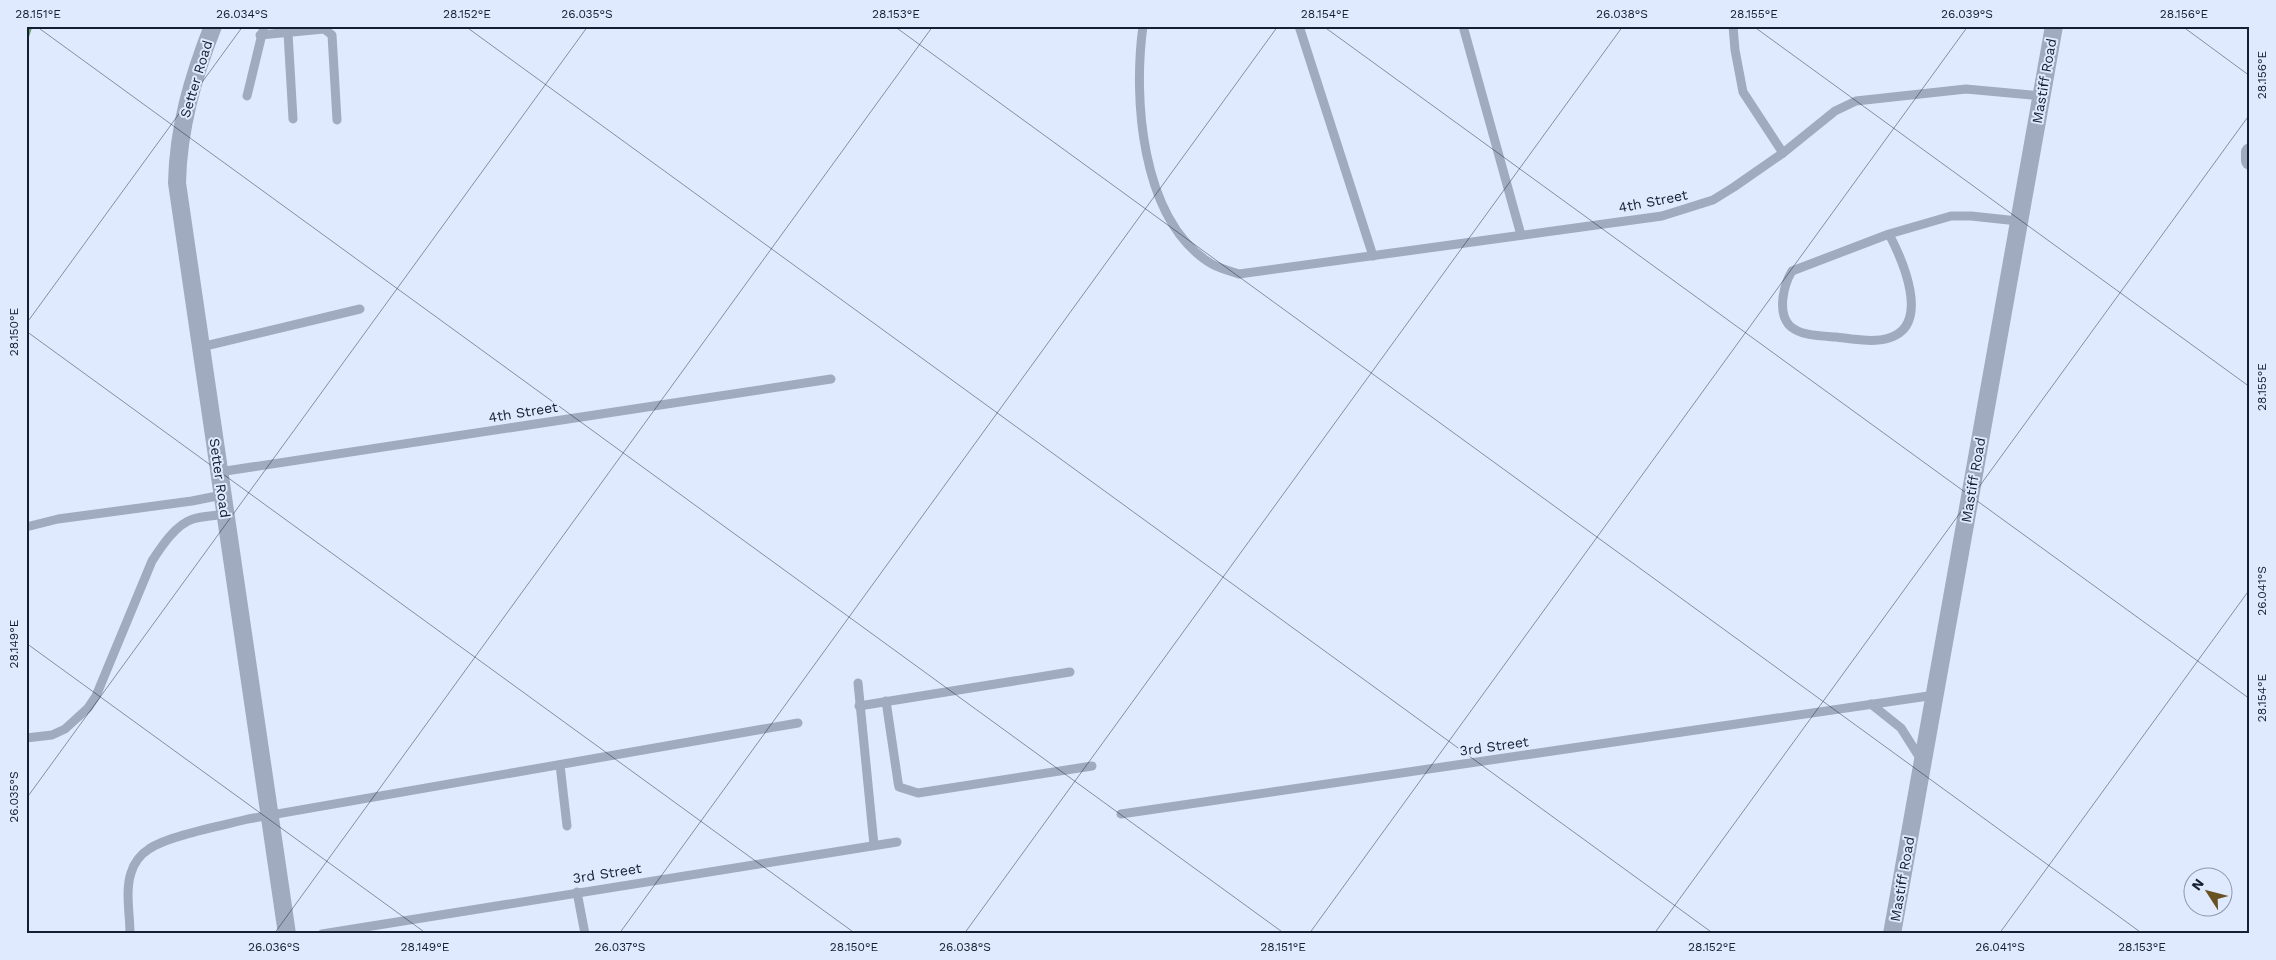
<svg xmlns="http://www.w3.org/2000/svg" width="2276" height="960" viewBox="0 0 2276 960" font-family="'Work Sans',sans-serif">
<rect width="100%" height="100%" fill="#e0eafe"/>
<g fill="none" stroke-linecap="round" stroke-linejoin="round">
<!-- stream -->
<path stroke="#6ea06c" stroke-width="5" d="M26,38L30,26"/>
<!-- lane -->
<g stroke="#a0abc0" stroke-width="9">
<path d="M1143,26C1133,98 1141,216 1207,261C1216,268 1228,270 1239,274L1662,216L1713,200L1734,187L1783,153L1835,111L1856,101L1966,89L2042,96"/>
<path d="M1299,26L1373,256"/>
<path d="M1463,26L1521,235"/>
<path d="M1733,26L1735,50L1743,92L1783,153"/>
<path d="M288,33L293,119"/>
<path d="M260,35L324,29L332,35L337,120"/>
<path d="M247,96L264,26"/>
<path d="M1889,234L1792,271C1784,284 1777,311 1789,325C1799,336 1822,336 1836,337C1853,339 1873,343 1889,338C1932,325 1902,259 1889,234L1951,216H1971L2018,221"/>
<path d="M201,347L360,309"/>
<path d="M219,472L831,379"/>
<path d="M26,527L58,519L192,501L222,495"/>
<path d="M858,683L874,845"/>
<path d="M886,701L898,782L899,787L918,793L1092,766"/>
<path d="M1871,704L1901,728L1920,758"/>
<path d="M859,706L1070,672"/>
<path d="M26,738L52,735L65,729L88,708L96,696L152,561C161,547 176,524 193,519C203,516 215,516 225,514"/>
<path d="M560,765L567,826"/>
<path d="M1121,814L1935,695"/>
<path d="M577,892L585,934"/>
<path d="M130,934C130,914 125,891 131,873C134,863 141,854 149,849C167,836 225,825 248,819L798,723"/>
<path d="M322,934L897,842"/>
</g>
<!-- street -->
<g stroke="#a0abc0" stroke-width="18">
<path d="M213,26C193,77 178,128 177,183L287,934"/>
<path d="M2250,152V161"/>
<path d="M1892,934L2054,26"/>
</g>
</g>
<!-- ticks -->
<path fill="none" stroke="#161f31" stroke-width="1" stroke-opacity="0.45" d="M36,26L1285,934M465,26L1714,934M894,26L2143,934M1323,26L2250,699M1753,26L2250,387M2182,26L2250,76M26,324L243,26M26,331L856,934M26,643L427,934M26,799L588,26M274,934L933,26M619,934L1278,26M964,934L1623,26M1309,934L1968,26M1654,934L2250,114M1999,934L2250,589"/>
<g text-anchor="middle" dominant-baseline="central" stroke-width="4" stroke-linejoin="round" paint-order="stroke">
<!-- street labels -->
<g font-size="14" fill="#161f31" stroke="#e0eafe">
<text transform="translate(196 79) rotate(-73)">Setter Road</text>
<text transform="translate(2044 81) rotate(-80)">Mastiff Road</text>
<text transform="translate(1653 201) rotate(-11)">4th Street</text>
<text transform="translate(523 412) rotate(-9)">4th Street</text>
<text transform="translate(220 478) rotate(82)">Setter Road</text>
<text transform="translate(1973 480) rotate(-80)">Mastiff Road</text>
<text transform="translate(1494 746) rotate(-8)">3rd Street</text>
<text transform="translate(607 873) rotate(-9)">3rd Street</text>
<text transform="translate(1902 879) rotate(-80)">Mastiff Road</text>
</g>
</g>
<!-- border -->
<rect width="2276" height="960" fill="none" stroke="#e0eafe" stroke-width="55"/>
<!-- north arrow -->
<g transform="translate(2208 892) rotate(306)"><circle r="24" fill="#e0eafe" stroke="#8f99ac"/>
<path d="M0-4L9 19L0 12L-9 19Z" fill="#695222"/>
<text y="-8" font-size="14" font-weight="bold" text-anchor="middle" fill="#161f31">N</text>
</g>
<rect x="28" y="28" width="2220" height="904" fill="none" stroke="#161f31" stroke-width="2"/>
<g font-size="12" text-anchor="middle" fill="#161f31">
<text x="38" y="18">28.151°E</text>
<text x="242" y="18">26.034°S</text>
<text x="467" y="18">28.152°E</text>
<text x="587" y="18">26.035°S</text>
<text x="896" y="18">28.153°E</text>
<text x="1325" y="18">28.154°E</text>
<text x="1622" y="18">26.038°S</text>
<text x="1754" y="18">28.155°E</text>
<text x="1967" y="18">26.039°S</text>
<text x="2184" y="18">28.156°E</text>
<text transform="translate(2262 75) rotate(-90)" y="4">28.156°E</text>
<text transform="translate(14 332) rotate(-90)" y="4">28.150°E</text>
<text transform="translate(2262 387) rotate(-90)" y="4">28.155°E</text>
<text transform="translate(2262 591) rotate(-90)" y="4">26.041°S</text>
<text transform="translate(14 644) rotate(-90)" y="4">28.149°E</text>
<text transform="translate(2262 698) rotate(-90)" y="4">28.154°E</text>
<text transform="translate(14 797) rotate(-90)" y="4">26.035°S</text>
<text x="274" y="951">26.036°S</text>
<text x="425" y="951">28.149°E</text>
<text x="620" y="951">26.037°S</text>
<text x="854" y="951">28.150°E</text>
<text x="965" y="951">26.038°S</text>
<text x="1283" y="951">28.151°E</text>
<text x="1712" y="951">28.152°E</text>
<text x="2000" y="951">26.041°S</text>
<text x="2142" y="951">28.153°E</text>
</g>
</svg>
